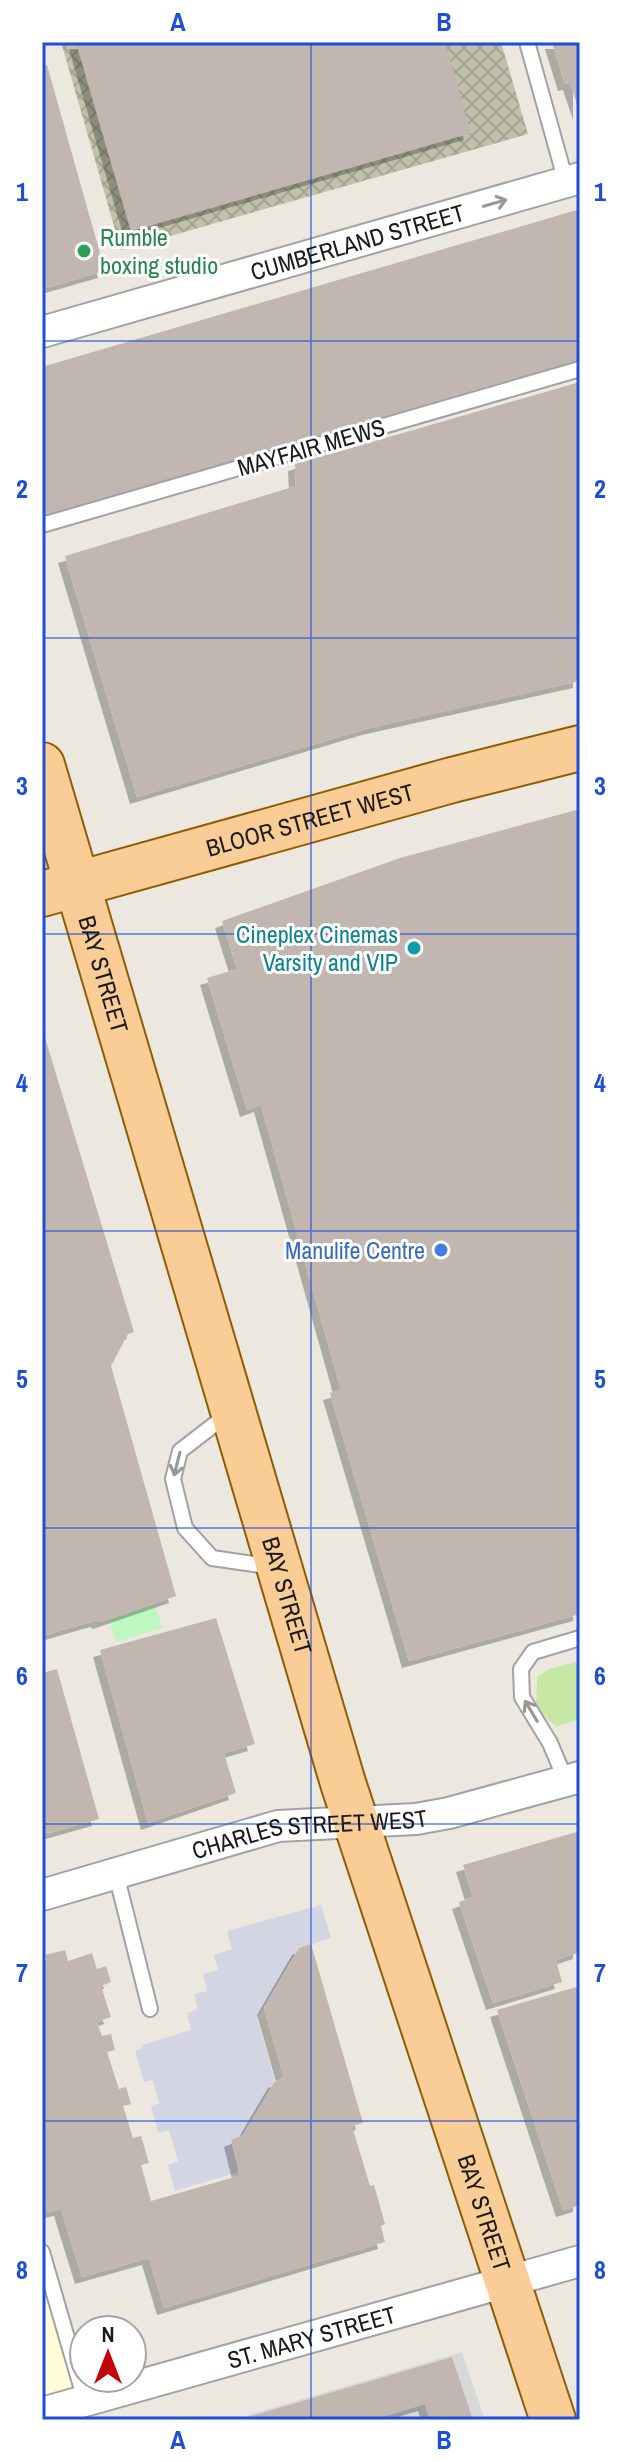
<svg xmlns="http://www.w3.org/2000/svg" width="622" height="2462" viewBox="0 0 622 2462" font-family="'Archivo Narrow',sans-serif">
<defs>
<pattern id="construction-cross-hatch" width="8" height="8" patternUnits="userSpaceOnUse" patternTransform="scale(2)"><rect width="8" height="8" fill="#c0c0ac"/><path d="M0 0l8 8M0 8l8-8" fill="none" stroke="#a4a493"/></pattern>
<filter id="shadow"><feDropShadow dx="-7" dy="7" stdDeviation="0" flood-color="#0004"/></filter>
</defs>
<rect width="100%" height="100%" fill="#ece8e0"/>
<!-- residential -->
<path fill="#d9d8d8" d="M462,2352L485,2420H231Z"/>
<!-- education -->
<path fill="#fefdd7" d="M42,2265L84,2420H42Z"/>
<!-- construction -->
<path fill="url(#construction-cross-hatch)" d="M61,42H501L528,134L121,250Z"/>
<!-- grass -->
<path fill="#c7e7a5" d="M580,1661V1719L556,1727L536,1707L537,1677L549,1669Z"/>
<!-- park -->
<path fill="#bcf8bf" d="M155,1605L162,1628L116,1642L109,1620Z"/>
<!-- plaza -->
<path fill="#d4d5e2" d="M321,1905L331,1938L299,1948L257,2018L275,2081L243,2135L231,2140L239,2172L175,2191L168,2165L178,2161L169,2130L158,2133L151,2106L159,2103L153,2080L144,2082L135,2051L143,2048L142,2045L191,2030L187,2013L198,2009L194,1994L207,1991L203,1974L218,1970L214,1955L232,1949L227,1931Z"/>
<!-- building -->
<g fill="#c1b7b0" filter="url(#shadow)">
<path d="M76,42H445L471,133L131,231Z"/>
<path d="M552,42H580V113L570,83L565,84Z"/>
<path d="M47,65L105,271L42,289V66Z"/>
<path d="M580,209V365L42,517V367Z"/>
<path d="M580,382V681L369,728L137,797L65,556L296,486L295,464Z"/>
<path d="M580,809V1614L409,1661L330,1393L341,1390L261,1105L247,1110L207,978L237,969L222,921L400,858Z"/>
<path d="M43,1031L134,1332L128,1334L111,1366L176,1596L100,1622L97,1620L42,1636Z"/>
<path d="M216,1618L255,1744L224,1753L236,1793L148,1823L100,1650Z"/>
<path d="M57,1669L99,1819L42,1835V1673Z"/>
<path d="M580,1831V1952L556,1960L562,1982L493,2003L459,1902L473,1897L463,1865Z"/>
<path d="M311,1944L363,2123L352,2126L370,2186L374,2185L385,2224L381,2226L385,2242L164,2308L149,2258L82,2277L61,2209L47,2212L42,2191V1963L47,1961L45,1955L65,1950L68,1961L92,1953L97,1969L106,1966L111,1982L101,1986L111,2017L97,2022L102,2036L111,2034L115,2050L107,2052L119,2089L126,2087L131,2104L123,2106L133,2138L141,2136L149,2163L141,2165L151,2201L238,2176L239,2172L231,2140L243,2135L275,2081L284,2078L264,2008L299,1948Z"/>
<path d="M580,1986V2205L563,2210L497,2010Z"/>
<path d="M452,2357L473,2420H430L425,2404L371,2420H238Z"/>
</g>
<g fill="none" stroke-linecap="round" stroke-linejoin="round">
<defs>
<g id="lane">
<path d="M527,42L566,182"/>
<path d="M42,525L580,369"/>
<path d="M228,1414L180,1451L173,1479L185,1528L212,1558L274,1567"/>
<path d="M566,1781L550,1743L522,1697L521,1669L533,1652L580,1638"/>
<path d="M116,1874L150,2009"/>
<path d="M42,2252L85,2400"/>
</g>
<g id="street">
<path id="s1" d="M42,332L580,178"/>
<path id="s2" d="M42,1895L278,1826L416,1819L449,1813L580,1777"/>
<path id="s3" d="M42,2413L580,2261"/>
</g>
<g id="primary">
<path id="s4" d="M42,765L343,1783L553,2420"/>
<path id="s5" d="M42,894L452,780L580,748"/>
</g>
</defs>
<!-- lane casing -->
<use href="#lane" stroke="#a2a2a2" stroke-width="18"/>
<!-- street casing -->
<use href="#street" stroke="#a2a2a2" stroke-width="34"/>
<!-- primary casing -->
<use href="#primary" stroke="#8f5d02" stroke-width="48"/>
<!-- lane -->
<use href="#lane" stroke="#fff" stroke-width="14"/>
<!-- street -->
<use href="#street" stroke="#fff" stroke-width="30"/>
<!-- primary -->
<use href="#primary" stroke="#facd97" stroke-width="44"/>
</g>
<!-- one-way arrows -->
<defs><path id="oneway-shaft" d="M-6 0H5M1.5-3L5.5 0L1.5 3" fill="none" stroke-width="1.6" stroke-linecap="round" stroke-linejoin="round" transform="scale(2)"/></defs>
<g stroke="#989898">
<use href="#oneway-shaft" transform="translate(495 203) rotate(-16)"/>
<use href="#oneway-shaft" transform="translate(177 1464) rotate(104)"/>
<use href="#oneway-shaft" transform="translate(531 1711) rotate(-121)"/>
</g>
<!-- grid -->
<path fill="none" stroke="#1d4ed8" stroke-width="2" stroke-opacity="0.55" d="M311,42V2420M42,341H580M42,638H580M42,934H580M42,1231H580M42,1528H580M42,1824H580M42,2121H580"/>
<!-- markers -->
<circle fill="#2e9e5b" stroke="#fff" stroke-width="3" cx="84" cy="251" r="8"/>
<circle fill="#0f9aa8" stroke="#fff" stroke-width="3" cx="414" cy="948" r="8"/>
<circle fill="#3f7fe0" stroke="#fff" stroke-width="3" cx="441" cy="1250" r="8"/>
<g text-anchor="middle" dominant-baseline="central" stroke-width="6" stroke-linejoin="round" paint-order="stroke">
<!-- leisure labels -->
<g font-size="24" fill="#27864d" stroke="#fff" text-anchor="start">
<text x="100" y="237">Rumble<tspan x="100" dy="28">boxing studio</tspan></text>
</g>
<!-- street labels -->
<g font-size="24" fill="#1b1b1b" stroke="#fff">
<text stroke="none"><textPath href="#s1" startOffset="328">CUMBERLAND STREET</textPath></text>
<text transform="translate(311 447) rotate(-16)">MAYFAIR MEWS</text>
<text stroke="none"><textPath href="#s5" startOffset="278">BLOOR STREET WEST</textPath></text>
<text stroke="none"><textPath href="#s4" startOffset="218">BAY STREET</textPath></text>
<text stroke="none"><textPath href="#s4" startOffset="866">BAY STREET</textPath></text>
<text stroke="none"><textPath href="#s2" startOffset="276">CHARLES STREET WEST</textPath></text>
<text stroke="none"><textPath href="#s4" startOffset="1514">BAY STREET</textPath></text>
<text stroke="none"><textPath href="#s3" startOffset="280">ST. MARY STREET</textPath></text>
</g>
<!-- culture labels -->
<g font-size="24" fill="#0d838f" stroke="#fff" text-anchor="end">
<text x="398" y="934">Cineplex Cinemas<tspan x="398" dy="28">Varsity and VIP</tspan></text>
</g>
<!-- shop labels -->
<g font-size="24" fill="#366cbe" stroke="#fff" text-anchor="end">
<text x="425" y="1250">Manulife Centre</text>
</g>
</g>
<!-- border -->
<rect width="622" height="2462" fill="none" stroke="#ffffff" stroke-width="88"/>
<!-- north arrow -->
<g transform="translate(108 2354)"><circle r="38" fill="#ffffff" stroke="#a4a4a4" stroke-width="2"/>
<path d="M0-6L14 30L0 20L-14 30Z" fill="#c20308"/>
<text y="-12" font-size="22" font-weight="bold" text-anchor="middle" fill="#1b1b1b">N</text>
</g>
<rect x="44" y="44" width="534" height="2374" fill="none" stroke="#1d4ed8" stroke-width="3"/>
<g font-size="26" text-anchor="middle" font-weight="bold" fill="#1d4ed8">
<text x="178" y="31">A</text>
<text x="444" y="31">B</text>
<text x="22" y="201">1</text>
<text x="600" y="201">1</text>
<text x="22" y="498">2</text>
<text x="600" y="498">2</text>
<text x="22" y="795">3</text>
<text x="600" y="795">3</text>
<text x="22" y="1092">4</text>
<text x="600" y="1092">4</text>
<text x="22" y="1388">5</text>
<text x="600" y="1388">5</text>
<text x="22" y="1685">6</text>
<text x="600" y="1685">6</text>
<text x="22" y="1982">7</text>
<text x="600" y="1982">7</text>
<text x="22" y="2279">8</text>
<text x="600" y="2279">8</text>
<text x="178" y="2449">A</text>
<text x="444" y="2449">B</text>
</g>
</svg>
